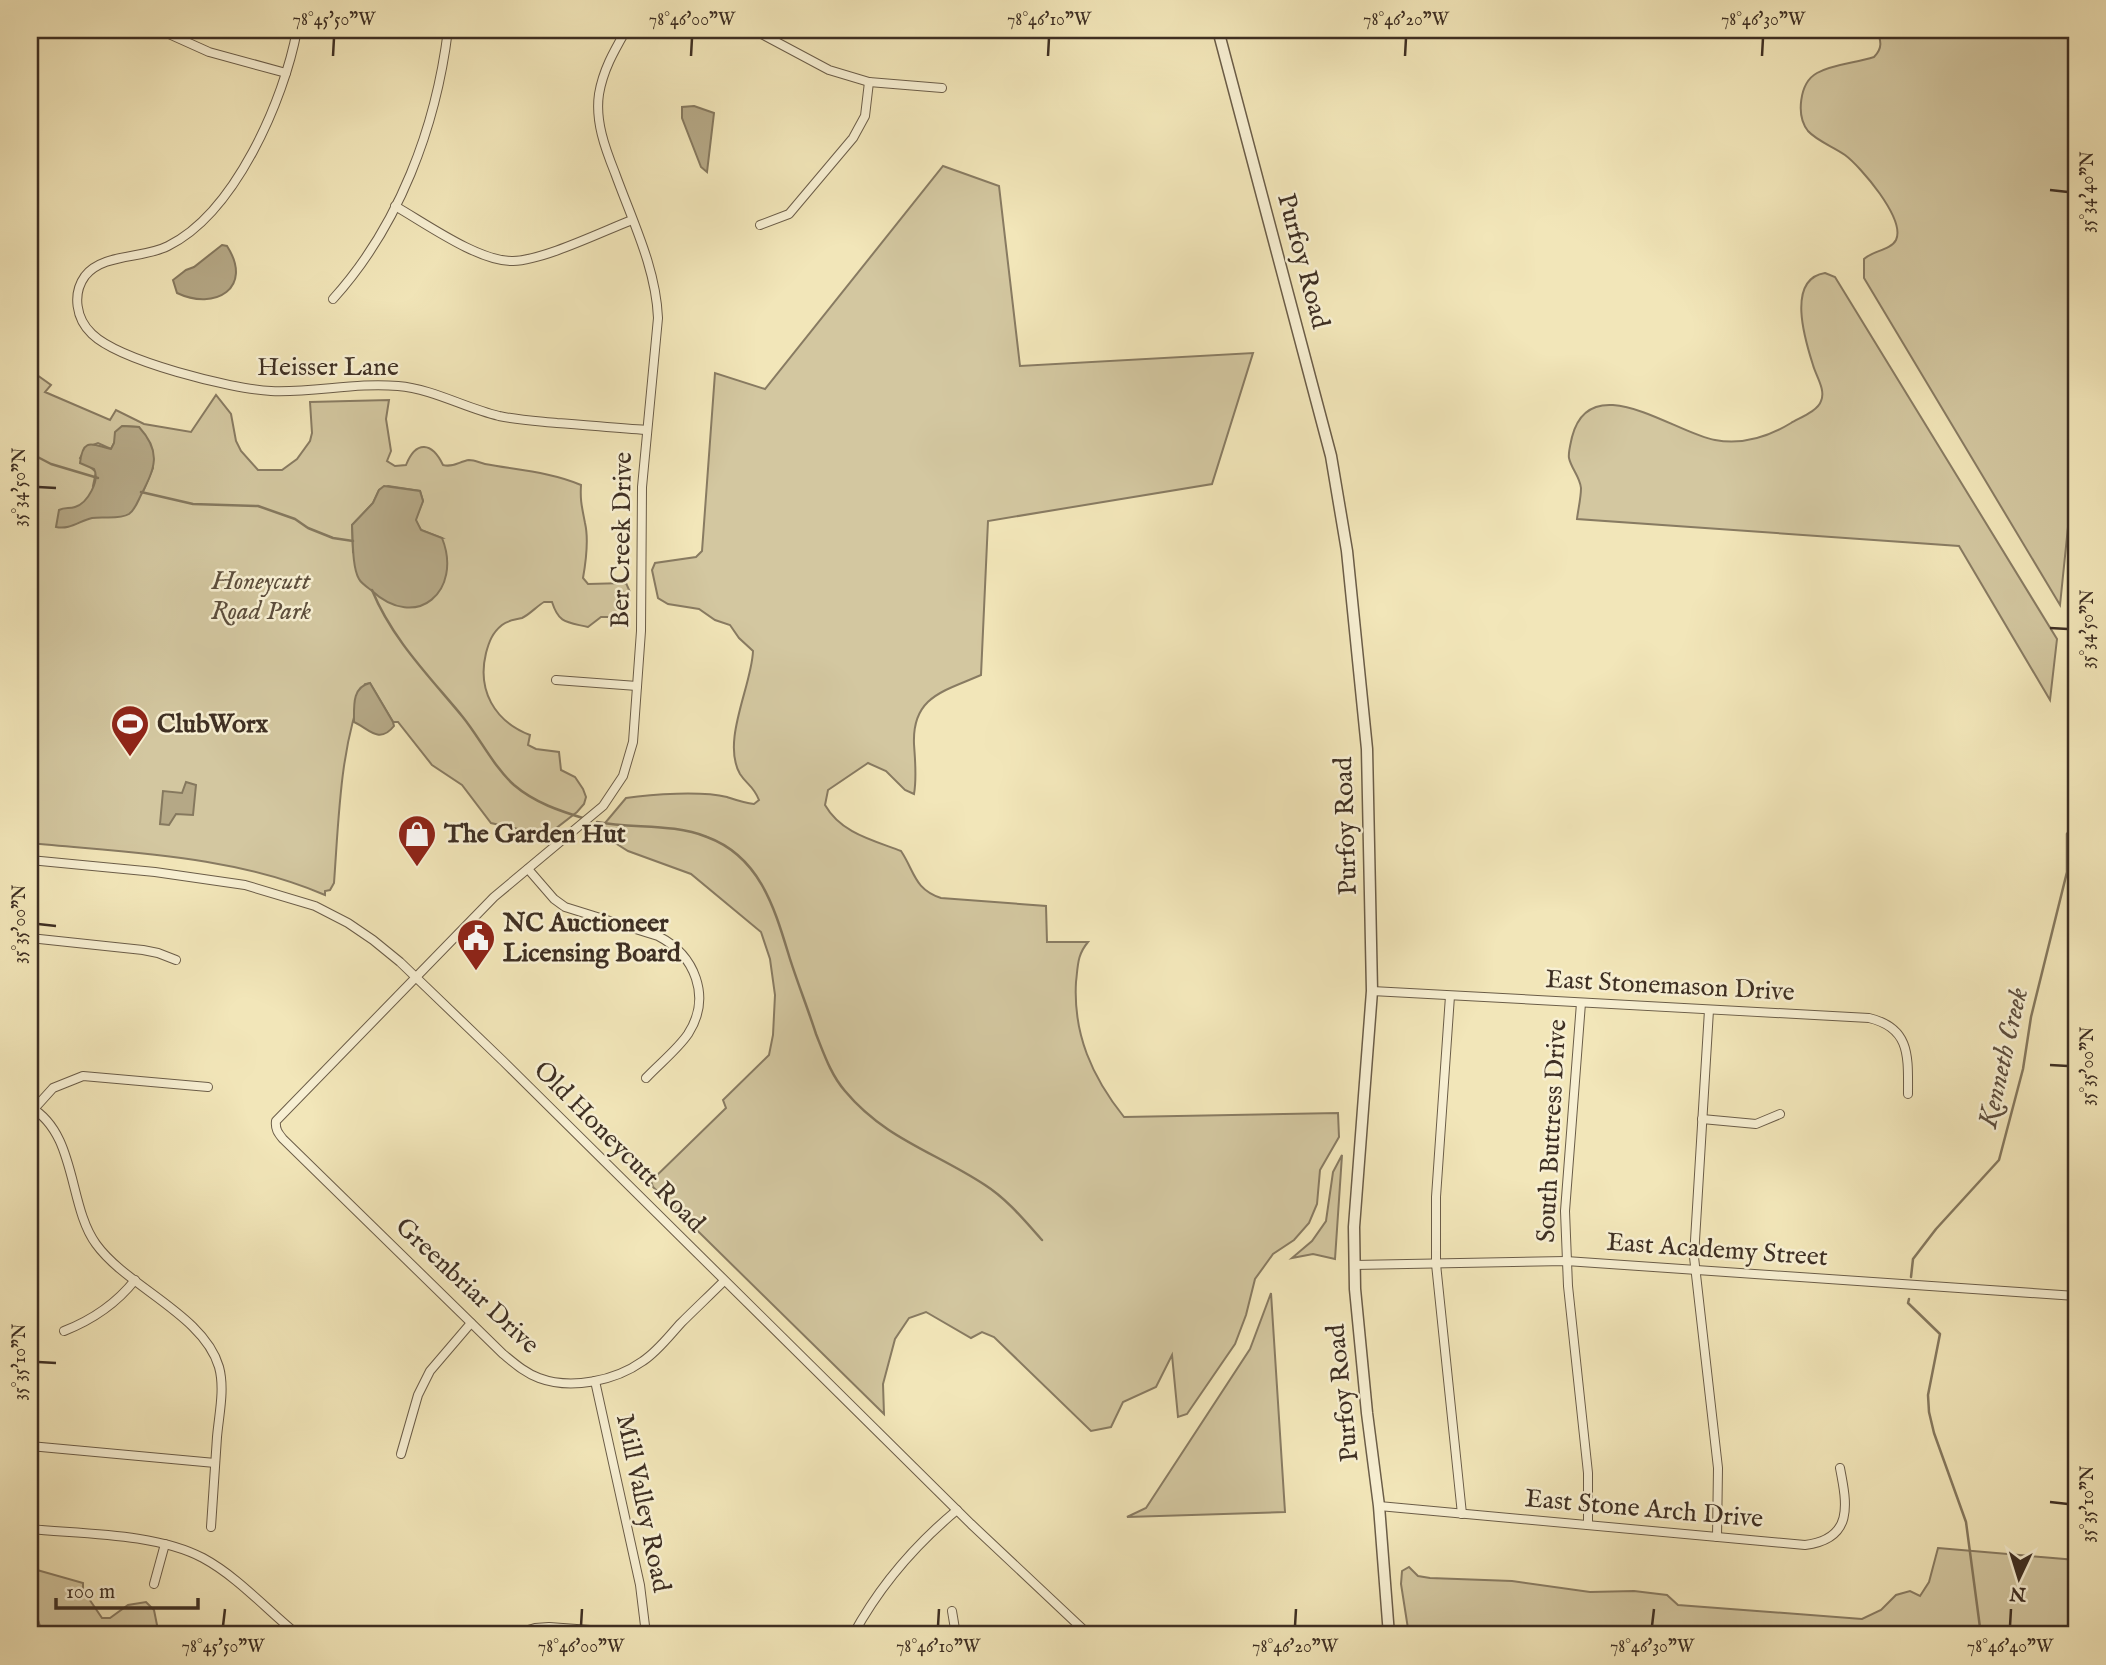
<svg xmlns="http://www.w3.org/2000/svg" width="2106" height="1665" viewBox="0 0 2106 1665" font-family="'IM FELL English',serif">
<rect width="100%" height="100%" fill="#f2e6b9"/>
<filter id="stains"><feTurbulence type="fractalNoise" baseFrequency=".00286" numOctaves="4"/><feColorMatrix values="0 0 0 0 .2 0 0 0 0 .09 0 0 0 0 .02 0 0 0 .5 -.17"/></filter>
<radialGradient id="worn" r=".72"><stop offset=".6" stop-color="#630" stop-opacity="0"/><stop offset="1" stop-color="#630" stop-opacity=".3"/></radialGradient>
<!-- green -->
<g fill="#d3c7a0" stroke="#887b62" stroke-width="2" fill-rule="evenodd">
<path d="M1877,30H2076V449L2060,605L1864,278V259C1872,251 1891,250 1896,240C1906,219 1860,166 1845,155C1834,147 1817,141 1808,131C1796,116 1799,83 1817,73C1833,64 1856,63 1874,57C1883,48 1881,41 1877,30Z"/>
<path d="M943,166L999,186L1020,366L1253,353L1212,484L988,521L981,675C945,691 912,696 914,744C915,760 917,777 914,794L905,790L886,771L868,763L828,790L825,805C841,833 872,840 901,851C915,872 914,889 941,898L1046,906L1047,942H1088C1077,955 1078,966 1076,982C1073,1034 1092,1077 1124,1117L1338,1113L1339,1137L1320,1170L1317,1204L1309,1223L1294,1240L1273,1254L1255,1279L1246,1315L1235,1344L1187,1414L1178,1417L1172,1355L1156,1387L1123,1402L1111,1427L1091,1431L994,1337L982,1332L971,1338L926,1312L909,1318L895,1339L883,1384L884,1414L653,1187L651,1181L726,1108L723,1100L769,1055L773,1035L775,995L770,959L761,932L691,874L628,851L601,834L600,829L626,798C652,794 702,791 727,797C736,800 744,803 754,804L759,800C753,785 747,785 740,774C721,741 752,685 753,651L739,638L730,625L715,620L699,609L668,604L658,598L652,570L655,563L696,557L702,551L715,373L765,389Z"/>
<path d="M1825,273L1835,277L2057,639L2050,700L1959,546L1577,519C1578,510 1581,498 1581,488C1580,477 1571,468 1569,458C1568,453 1571,442 1572,437C1590,366 1676,434 1715,440C1742,445 1768,437 1791,423C1799,418 1818,411 1821,401C1826,390 1816,376 1813,365C1805,340 1786,279 1825,273Z"/>
<path d="M30,370L51,385L45,392L110,420L116,410L144,424L191,432L216,395L231,414L236,441L241,451L258,470H282L297,459L310,441L312,433L310,402L389,400L386,419L391,451L387,461L395,466L406,465C416,440 432,442 443,465C453,468 460,461 469,460C475,460 480,463 485,464C517,470 551,472 581,485C580,501 582,507 585,523C589,540 586,561 583,578L588,584L626,583L630,592L626,612L616,617H601L588,627C567,622 559,624 552,602H544C537,606 529,615 522,618C515,620 508,620 502,625C492,633 489,642 486,653C477,690 494,721 530,735L528,745L536,749L559,752L561,770L575,777L583,789L586,797L584,804L577,812L555,829L541,834L491,823L462,785L432,765L398,722H393L370,683L365,684C340,746 339,815 334,883L330,890L325,891V895C232,855 130,853 30,843ZM123,426L139,427L153,468L143,492L93,486L96,472L80,458L87,447L98,443L111,449ZM388,486L420,491L423,501L415,520L421,530L442,538L353,552L352,525L373,503L379,490Z"/>
<path d="M1342,1155L1335,1259L1313,1254L1292,1258L1312,1241L1326,1221L1333,1172Z"/>
<path d="M1271,1293L1285,1512L1127,1517L1146,1508L1250,1349Z"/>
<path d="M1938,1548L2076,1560V1635H1409L1401,1584L1402,1571L1409,1567L1418,1576L1430,1578L1512,1581L1590,1592L1634,1591L1667,1595L1678,1605L1862,1619L1881,1610L1896,1595L1910,1591L1920,1596L1929,1582Z"/>
<path d="M30,1568L83,1583V1590L102,1618H110L128,1605L146,1602L154,1610L159,1635H43L37,1617L30,1609Z"/>
</g>
<!-- water -->
<g fill="#b5a886" stroke="#85785e" stroke-width="2">
<path d="M694,106L714,113L707,172L701,167L682,118V107Z"/>
<path d="M222,245L227,246C254,288 215,311 177,293L173,280L186,270L194,267Z"/>
<path d="M122,426L139,427C162,452 155,468 141,495C138,501 135,510 129,514C119,520 103,516 92,518C79,521 70,530 56,527L59,510C65,507 69,509 75,507C88,503 100,480 94,469L80,463C83,435 95,446 111,449L114,443L115,432Z"/>
<path d="M384,486L420,491L423,501L416,520L421,530L442,538C463,590 417,633 371,590C367,587 361,583 359,579C352,567 353,539 352,525L373,503L379,490Z"/>
<path d="M370,683L393,722L394,726C379,745 368,728 354,722C354,706 352,687 370,683Z"/>
<path d="M186,782L196,785L193,815L176,814L169,825L160,824L163,791L182,793Z"/>
</g>
<g fill="none" stroke-linecap="round" stroke-linejoin="round">
<!-- stream -->
<g stroke="#85785e" stroke-width="2.5">
<path d="M30,453L51,464L98,478"/>
<path d="M141,492L193,504L258,506L295,519L308,528L333,538L353,541"/>
<path d="M372,590C392,639 429,676 462,716C480,738 493,766 514,785C535,803 560,811 586,819"/>
<path d="M597,822C634,829 672,823 707,837C761,857 775,910 790,959C798,984 808,1009 816,1034C824,1054 831,1075 845,1091C885,1139 935,1152 985,1185C1007,1199 1025,1221 1042,1240"/>
<path d="M1911,1277L1913,1259L1936,1229L1999,1160L2023,1069L2031,1017L2067,872V834L2076,821"/>
<path d="M1909,1299L1908,1303L1940,1334L1928,1395L1929,1412L1934,1433L1966,1522L1981,1635"/>
</g>
<defs>
<g id="minor">
<path d="M160,30L209,52L286,73"/>
<path d="M297,30C284,100 235,213 168,246C143,259 103,253 85,276C72,294 76,319 92,334C120,361 231,389 271,391C313,393 356,382 398,386C433,389 465,408 499,416C518,420 537,421 557,423C586,425 616,428 646,430"/>
<path d="M626,30C614,51 603,70 599,94C595,121 605,148 615,173C632,220 656,268 658,318L642,487L641,631L633,742L623,776L603,806L494,897L276,1121C275,1129 278,1133 283,1139L503,1354C514,1363 525,1373 539,1378C571,1390 615,1381 643,1361C658,1351 669,1336 681,1323C695,1309 710,1295 724,1281"/>
<path d="M754,30L829,70L869,82L942,88"/>
<path d="M395,206C425,223 479,262 513,261C544,260 601,232 632,220"/>
<path d="M760,225L789,214L853,138L865,116L869,82"/>
<path d="M333,299C399,226 436,127 448,30"/>
<path d="M556,680L637,686"/>
<path d="M30,860L155,872L245,885L315,906L348,923L373,940L400,962L503,1061L971,1524L1089,1635"/>
<path d="M528,869L554,899L565,907L658,936C695,955 712,997 688,1034C677,1050 659,1064 646,1078"/>
<path d="M30,938L143,950L158,953L176,960"/>
<path d="M1372,991L1869,1018C1911,1028 1908,1057 1908,1094"/>
<path d="M1450,996L1436,1197V1264L1462,1514"/>
<path d="M1581,1003L1565,1211L1568,1286L1588,1473V1525"/>
<path d="M1709,1010L1694,1257L1718,1468L1717,1537"/>
<path d="M30,1107C77,1133 68,1206 96,1244C127,1287 204,1315 219,1367C225,1389 219,1414 217,1437C215,1467 213,1497 211,1527"/>
<path d="M34,1109L53,1088L83,1076L208,1087"/>
<path d="M1702,1119L1756,1124L1780,1114"/>
<path d="M1354,1265L1566,1261L2076,1296"/>
<path d="M64,1331C92,1320 116,1304 135,1280"/>
<path d="M595,1381L640,1585L646,1634"/>
<path d="M30,1446L215,1463"/>
<path d="M401,1454L418,1395L430,1371L471,1323"/>
<path d="M1379,1506L1805,1545C1854,1539 1847,1504 1840,1468"/>
<path d="M30,1529C82,1534 156,1533 203,1558C238,1577 267,1610 298,1635"/>
<path d="M154,1584L165,1544"/>
<path d="M952,1611L956,1635"/>
<path d="M511,1635L535,1628L549,1627L659,1635"/>
<path d="M853,1635C879,1587 915,1545 957,1510"/>
</g>
<path id="tertiary" d="M1218,30L1331,456L1347,551L1367,749L1372,991L1354,1227L1355,1289L1367,1413L1379,1506L1389,1635"/>
</defs>
<!-- minor casing -->
<use href="#minor" stroke="#6b5d48" stroke-width="10"/>
<!-- tertiary casing -->
<use href="#tertiary" stroke="#6b5d48" stroke-width="13"/>
<!-- minor -->
<use href="#minor" stroke="#f7efd2" stroke-width="8"/>
<!-- tertiary -->
<use href="#tertiary" stroke="#f7efd2" stroke-width="10"/>
</g>
<!-- ticks -->
<path fill="none" stroke="#3e2f23" stroke-width="2.5" d="M333,56L334,38M691,56L692,38M1048,56L1049,38M1405,56L1406,38M1762,56L1763,38M2050,190L2068,192M38,487L56,488M2050,628L2068,629M38,924L56,926M2050,1065L2068,1066M38,1362L56,1363M2050,1502L2068,1504M223,1626L225,1609M581,1626L582,1609M938,1626L939,1609M1295,1626L1296,1609M1652,1626L1654,1609M2010,1626L2011,1609"/>
<!-- icons -->
<defs>
<symbol id="stadium-pin" viewBox="-11 -11 22 30"><path d="M0 17L-7.5 6A9.5 9.5 0 1 1 7.5 6Z" fill="#8f2418" stroke="#f7efd2"/><path d="M0-5a6.5 5 0 1 0 0 10a6.5 5 0 1 0 0-10ZM-3.5-1.8h7v3.6h-7Z" fill="#fff"/></symbol>
<symbol id="shop-pin" viewBox="-11 -11 22 30"><path d="M0 17L-7.5 6A9.5 9.5 0 1 1 7.5 6Z" fill="#8f2418" stroke="#f7efd2"/><path d="M-5-2.5h2.3a2.7 3.5 0 0 1 5.4 0H5L5.5 6h-11ZM-1.5-2.5h3a1.5 2.3 0 0 0-3 0Z" fill="#fff"/></symbol>
<symbol id="civic-pin" viewBox="-11 -11 22 30"><path d="M0 17L-7.5 6A9.5 9.5 0 1 1 7.5 6Z" fill="#8f2418" stroke="#f7efd2"/><path d="M-.6-6.5H3V-4.5H.6V-3L4-1V1h2V6H-6V1h2V-1L-.6-3ZM-1.2 2.5V6h2.4V2.5Z" fill="#fff"/></symbol>
</defs>
<g fill-rule="evenodd">
<use href="#stadium-pin" x="108" y="702" width="44" height="60"/>
<use href="#shop-pin" x="395" y="812" width="44" height="60"/>
<use href="#civic-pin" x="454" y="916" width="44" height="60"/>
</g>
<g text-anchor="middle" dominant-baseline="central" stroke-width="5" stroke-linejoin="round" paint-order="stroke">
<!-- street labels -->
<g font-size="26" fill="#3e2f23" stroke="#f7efd2">
<text transform="translate(1303 261) rotate(75)">Purfoy Road</text>
<text x="328" y="367">Heisser Lane</text>
<text transform="translate(622 540) rotate(-89)">Ber Creek Drive</text>
<text transform="translate(1346 826) rotate(-92)">Purfoy Road</text>
<text transform="translate(1670 986) rotate(3)">East Stonemason Drive</text>
<text transform="translate(1552 1131) rotate(-87)">South Buttress Drive</text>
<text transform="translate(619 1147) rotate(45)">Old Honeycutt Road</text>
<text transform="translate(1717 1250) rotate(4)">East Academy Street</text>
<text transform="translate(467 1286) rotate(43)">Greenbriar Drive</text>
<text transform="translate(1343 1393) rotate(-96)">Purfoy Road</text>
<text transform="translate(643 1503) rotate(78)">Mill Valley Road</text>
<text transform="translate(1644 1509) rotate(5)">East Stone Arch Drive</text>
</g>
<!-- park labels -->
<g font-size="26" font-style="italic" fill="#5c4d3c" stroke="#f7efd2">
<text x="261" y="581">Honeycutt<tspan x="261" dy="30">Road Park</tspan></text>
</g>
<!-- poi labels -->
<g font-size="26" font-weight="bold" fill="#3e2f23" stroke="#f7efd2" text-anchor="start">
<text x="157" y="724">ClubWorx</text>
<text x="444" y="834">The Garden Hut</text>
<text x="503" y="923">NC Auctioneer<tspan x="503" dy="30">Licensing Board</tspan></text>
</g>
<!-- water labels -->
<g font-size="28" font-style="italic" fill="#5c4d3c" stroke="#f7efd2">
<text transform="translate(2004 1058) rotate(-77)">Kenneth Creek</text>
</g>
</g>
<!-- margin -->
<rect width="2106" height="1665" fill="none" stroke="#f2e6b9" stroke-width="77"/>
<!-- north arrow -->
<g transform="translate(2019 1578) rotate(184)" stroke="#f7efd2" stroke-width="5" paint-order="stroke">
<path d="M0-5L12 26L0 18L-12 26Z" fill="#3e2f23"/>
<text y="-10" font-size="19" font-weight="bold" text-anchor="middle" fill="#3e2f23">N</text>
</g>
<!-- scale -->
<path d="M56 1598v10h142v-10" fill="none" stroke="#3e2f23" stroke-width="3.5"/>
<text x="66" y="1598" font-size="21" fill="#3e2f23" stroke="#f7efd2" stroke-width="5" paint-order="stroke">100 m</text>
<rect x="38" y="38" width="2030" height="1588" fill="none" stroke="#3e2f23" stroke-width="2.5"/>
<g font-size="18" text-anchor="middle" fill="#3e2f23">
<text x="334" y="25">78°45'50"W</text>
<text x="692" y="25">78°46'00"W</text>
<text x="1049" y="25">78°46'10"W</text>
<text x="1406" y="25">78°46'20"W</text>
<text x="1763" y="25">78°46'30"W</text>
<text transform="translate(2087 192) rotate(-90)" y="6">35°34'40"N</text>
<text transform="translate(19 487) rotate(-90)" y="6">35°34'50"N</text>
<text transform="translate(2087 629) rotate(-90)" y="6">35°34'50"N</text>
<text transform="translate(19 924) rotate(-90)" y="6">35°35'00"N</text>
<text transform="translate(2087 1066) rotate(-90)" y="6">35°35'00"N</text>
<text transform="translate(19 1362) rotate(-90)" y="6">35°35'10"N</text>
<text transform="translate(2087 1504) rotate(-90)" y="6">35°35'10"N</text>
<text x="223" y="1652">78°45'50"W</text>
<text x="581" y="1652">78°46'00"W</text>
<text x="938" y="1652">78°46'10"W</text>
<text x="1295" y="1652">78°46'20"W</text>
<text x="1652" y="1652">78°46'30"W</text>
<text x="2010" y="1652">78°46'40"W</text>
</g>
<rect width="100%" height="100%" filter="url(#stains)"/>
<rect width="100%" height="100%" fill="url(#worn)"/>
</svg>
